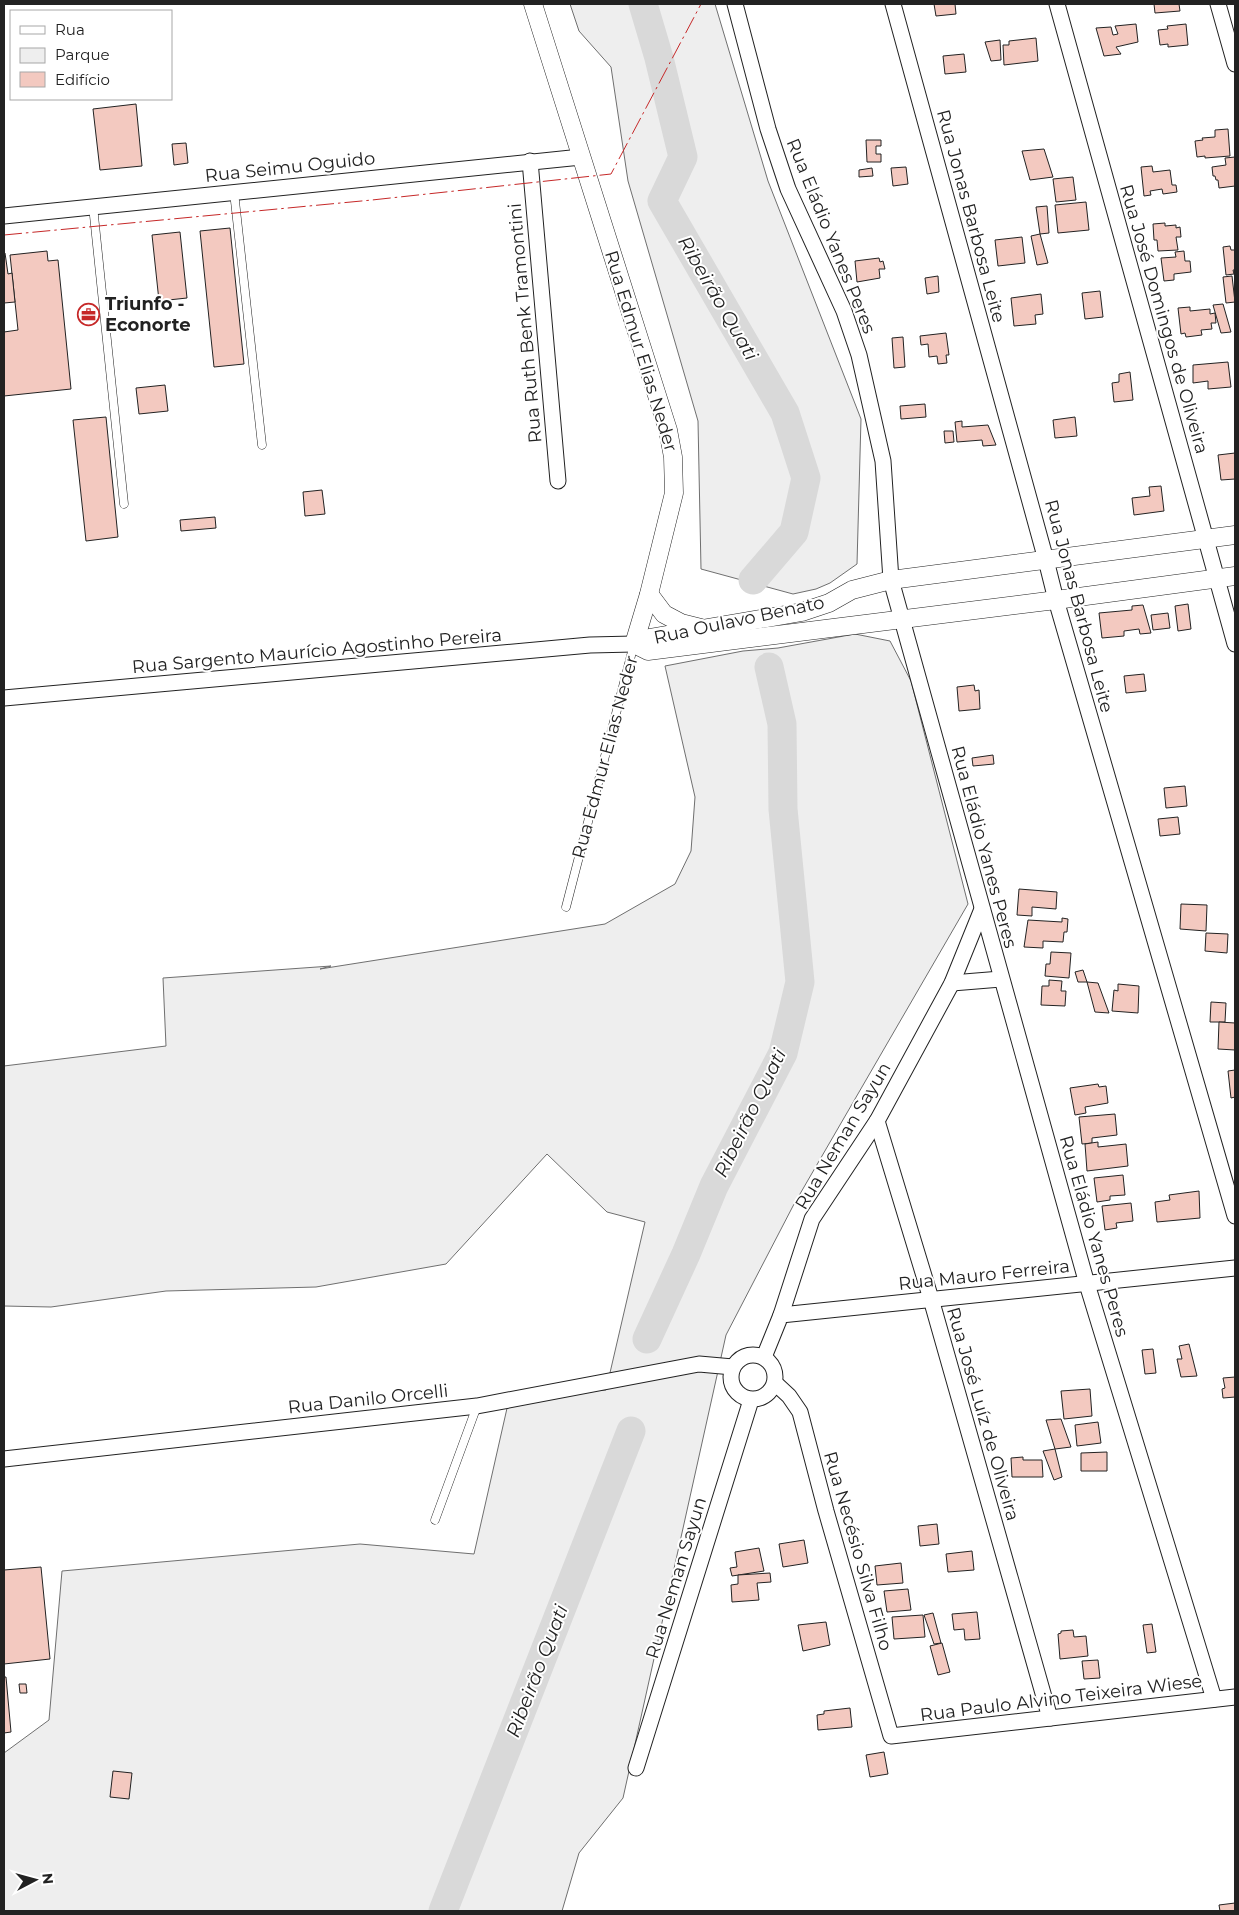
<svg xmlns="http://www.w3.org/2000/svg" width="1239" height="1915" viewBox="0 0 1239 1915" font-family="Montserrat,sans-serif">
<rect width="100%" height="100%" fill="#fff"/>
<!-- green -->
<g fill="#eee" stroke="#6f6f6f">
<path d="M570,4H715L768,181L861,419L857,564L830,583L816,589L793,594L701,569L698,421L628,181L611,67L579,31Z"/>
<path d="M855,634L890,641L911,681L968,904L793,1206L726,1335L623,1798L579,1853L562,1911H4V1753L49,1720L62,1571L360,1544L474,1554L510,1395L606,1390L645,1222L607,1212L547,1154L446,1264L316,1287L166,1291L51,1307L4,1306V1066L166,1046L163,978L331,966L320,969L605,924L675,884L691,851L695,797L665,666L743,651L778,648Z"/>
</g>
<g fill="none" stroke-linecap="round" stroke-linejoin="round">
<!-- river -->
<g stroke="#d9d9d9" stroke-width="29">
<path d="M643,4L659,58L683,157L662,201L785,413L806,478L794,532L753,580"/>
<path d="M647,1339L686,1254L714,1186L783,1053L800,982L783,809L782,724L769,667"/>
<path d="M443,1911L631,1431"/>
</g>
</g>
<!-- building -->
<g fill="#f3c9c0" stroke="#222">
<path d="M934,4H955L956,14L936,16Z"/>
<path d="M1154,4H1179L1180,11L1155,13Z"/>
<path d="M1136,24L1138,42L1116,47L1121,54L1104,56L1096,28L1111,27L1113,35L1118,34L1115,26Z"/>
<path d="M1186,24L1188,45L1168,47V44L1160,45L1158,30L1168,29L1167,26Z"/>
<path d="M1036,38L1038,61L1004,65L1003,45H1009V41Z"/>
<path d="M1000,40L1001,60L991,61L985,42Z"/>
<path d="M964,54L966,72L945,74L943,56Z"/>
<path d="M136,104L142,166L100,170L93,109Z"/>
<path d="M1228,129L1230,156L1205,158V156L1197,157L1195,141L1203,140L1202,138L1215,137V130Z"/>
<path d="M866,140H881V146H876V154H881V162H867Z"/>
<path d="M186,143L188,163L174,165L172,144Z"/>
<path d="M1044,149L1053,177L1030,180L1022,151Z"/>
<path d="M1235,157V186L1219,188L1218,180H1216L1215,176H1213L1212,167L1226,165L1225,158Z"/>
<path d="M1152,166L1153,172L1170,170L1172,185H1176L1177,192L1163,194L1162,189L1150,191L1151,195L1144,196L1141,167Z"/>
<path d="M906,167L908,184L893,186L891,168Z"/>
<path d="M872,168L873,176L859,177V170Z"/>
<path d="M1073,177L1076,200L1056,202L1053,179Z"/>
<path d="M1086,202L1089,230L1058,233L1055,205Z"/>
<path d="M1047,206L1049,233L1040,234L1036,207Z"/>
<path d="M1165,223V226L1176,225V228L1180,227L1181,237H1176L1178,250L1158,251L1157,240H1154L1153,224Z"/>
<path d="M230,228L244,364L214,367L200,231Z"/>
<path d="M180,232L187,298L159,301L152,235Z"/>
<path d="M1040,234L1048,263L1037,265L1031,236Z"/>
<path d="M1022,237L1025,263L998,266L995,240Z"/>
<path d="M1230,246L1231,250H1235V270H1233L1234,274L1226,275L1223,247Z"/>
<path d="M47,251L48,261L58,260L71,389L4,396V332L18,330L10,255Z"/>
<path d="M1184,251L1185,261H1190L1191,272L1174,274V280L1164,281L1161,258L1176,257L1175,252Z"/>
<path d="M4,253H5L8,274L12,273L15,302L4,303Z"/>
<path d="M879,258L880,262L883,261L885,269H879L880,278L857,282L855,261Z"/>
<path d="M938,276L939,292L927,294L925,278Z"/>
<path d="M1232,276L1235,302L1226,303L1223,277Z"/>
<path d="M1100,291L1103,317L1085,319L1082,293Z"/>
<path d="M1041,294L1043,314L1035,315L1036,324L1014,326L1011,298Z"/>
<path d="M1223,304L1231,332L1221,333L1213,305Z"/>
<path d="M1190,307V311L1210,309V314L1215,313L1216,323H1211L1212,329L1201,330L1202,335L1186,337L1185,333L1181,334L1178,308Z"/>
<path d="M946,333L949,355H946L947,363L938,364L937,356L929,357L928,344L921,345L920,336Z"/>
<path d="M903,337L905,367L894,368L892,338Z"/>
<path d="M1228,362L1231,387L1208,389V381L1193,383V365Z"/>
<path d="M1130,372L1133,400L1114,402L1112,383L1119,382V374Z"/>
<path d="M165,385L168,411L139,414L136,388Z"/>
<path d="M925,404L926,417L901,419L900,406Z"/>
<path d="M106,417L118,537L86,541L73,420Z"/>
<path d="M1075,417L1077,436L1055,438L1053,420Z"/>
<path d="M962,421V427L988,425L996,445L983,446L982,440L957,442L955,422Z"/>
<path d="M944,431H953L954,442L945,443Z"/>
<path d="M1235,453V479L1221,480L1218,455Z"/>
<path d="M1161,486L1164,511L1134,515L1132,498L1150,496L1149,487Z"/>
<path d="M322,490L325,514L305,516L303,492Z"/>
<path d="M215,517L216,528L181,531L180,520Z"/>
<path d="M1188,604L1191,629L1178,631L1175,606Z"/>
<path d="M1143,605L1151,633L1140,634L1139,629L1124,631V636L1102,638L1099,613L1132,610V606Z"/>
<path d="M1168,613L1170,628L1153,630L1151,615Z"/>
<path d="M1144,674L1146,691L1126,693L1124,676Z"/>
<path d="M974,685L975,691L979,690L980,709L959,711L957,687Z"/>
<path d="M993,755L994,764L973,766L972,758Z"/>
<path d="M1185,786L1187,806L1166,808L1164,788Z"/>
<path d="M1178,817L1180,834L1160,836L1158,819Z"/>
<path d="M1019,889L1057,892L1056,909L1032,907V916L1017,915Z"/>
<path d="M1181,904L1207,905L1206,931L1180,929Z"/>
<path d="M1062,918L1068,919L1067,932H1064L1063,942L1043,941V948L1024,947L1028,920L1062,922Z"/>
<path d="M1206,933L1228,934L1227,953L1205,951Z"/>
<path d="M1051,952L1071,953L1069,978L1045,976L1046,964H1050Z"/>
<path d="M1083,970L1087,982H1078L1075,972Z"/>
<path d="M1049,980L1062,981L1061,991H1066L1065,1006L1041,1005L1042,986H1049Z"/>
<path d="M1087,982L1098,983L1109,1013L1095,1012Z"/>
<path d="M1118,984L1139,986L1138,1013L1112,1011L1114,990L1118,991Z"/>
<path d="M1211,1002L1226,1003L1225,1022H1210Z"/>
<path d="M1219,1022L1235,1023V1050L1218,1049Z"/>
<path d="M1235,1070V1097L1231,1098L1228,1071Z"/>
<path d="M1098,1084L1099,1087L1106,1086L1108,1103L1085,1107L1086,1113L1075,1115L1070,1088Z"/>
<path d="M1115,1114L1117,1135L1092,1138V1143L1082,1144L1079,1117Z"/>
<path d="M1098,1142V1147L1126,1144L1128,1166L1087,1171L1085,1144Z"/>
<path d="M1123,1175L1125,1195L1110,1196V1200L1097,1202L1094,1178Z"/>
<path d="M1199,1191L1200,1218L1157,1222L1155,1202L1170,1200L1169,1195Z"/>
<path d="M1131,1203L1133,1221L1116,1223L1117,1228L1105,1230L1102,1206Z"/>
<path d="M1189,1344L1197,1376L1181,1377L1177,1359H1182L1179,1346Z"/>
<path d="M1153,1349L1156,1373L1145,1374L1142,1350Z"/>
<path d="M1235,1377V1397L1223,1398L1222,1389L1225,1388L1223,1378Z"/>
<path d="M1090,1389L1092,1416L1064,1419L1061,1391Z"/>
<path d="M1061,1419L1071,1447L1055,1449L1046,1420Z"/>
<path d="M1098,1422L1101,1443L1077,1446L1075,1425Z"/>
<path d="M1055,1449L1062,1477L1054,1480L1043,1451Z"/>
<path d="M1107,1452V1471H1081V1453Z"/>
<path d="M1023,1457V1460H1042L1043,1477H1012L1011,1458Z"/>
<path d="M937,1524L939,1544L920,1546L918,1526Z"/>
<path d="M804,1540L808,1563L783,1567L779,1544Z"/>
<path d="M759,1548L764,1571L732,1576L730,1568L737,1567L735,1552Z"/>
<path d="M972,1551L974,1570L948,1572L946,1554Z"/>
<path d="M901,1563L903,1583L877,1585L875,1566Z"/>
<path d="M41,1567L50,1659L4,1664V1570Z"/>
<path d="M770,1573L771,1582L757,1583L759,1600L732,1602L731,1585L738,1584V1575Z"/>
<path d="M908,1589L911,1610L887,1612L884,1591Z"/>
<path d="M977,1612L980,1639L965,1640L964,1629L954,1630L952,1614Z"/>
<path d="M933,1613L941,1643L934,1644L924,1615Z"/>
<path d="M923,1615L925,1637L894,1639L892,1617Z"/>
<path d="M826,1622L830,1645L803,1651L798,1625Z"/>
<path d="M1152,1624L1156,1652L1147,1653L1143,1625Z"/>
<path d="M1073,1630L1074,1637L1086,1636L1088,1656L1060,1659L1058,1634L1061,1633V1631Z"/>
<path d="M942,1643L950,1672L938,1675L930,1646Z"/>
<path d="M1098,1660L1100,1678L1084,1679L1082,1661Z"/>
<path d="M4,1677H6L11,1732L4,1733Z"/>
<path d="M19,1684H26L27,1693H20Z"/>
<path d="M850,1708L852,1727L818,1730L817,1715L824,1714V1711Z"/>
<path d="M884,1752L888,1774L870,1777L866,1755Z"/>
<path d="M113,1771L132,1773L129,1799L110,1797Z"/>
<path d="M1235,1903V1911H1220L1219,1905Z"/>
</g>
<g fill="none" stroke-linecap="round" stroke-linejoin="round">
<defs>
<g id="service">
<path d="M234,192L262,445"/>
<path d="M93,206L124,504"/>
<path d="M566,907L634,644"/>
<path d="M435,1520L477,1406"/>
</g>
<g id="minor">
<path d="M735,4L768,129L788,189L844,311L859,355L883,461L891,580L1087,1284L1214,1699"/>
<path d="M893,4L1046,560L1056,600L1235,1216"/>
<path d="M1057,4L1235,644"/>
<path d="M1218,4L1235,64"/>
<path d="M530,161L558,481"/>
<path d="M4,216L581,157"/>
<path d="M4,698L590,645L634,644"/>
<path d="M952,983L1001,979"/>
<path d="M877,1121L931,1299L1050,1718"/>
<path d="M781,1315L812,1219L877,1121L952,983L982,909"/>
<circle cx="753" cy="1377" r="22"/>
<path d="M764,1357L781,1315L1235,1268"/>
<path d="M775,1383L789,1396L800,1412L826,1511L891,1736L1235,1697"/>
<path d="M4,1459L477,1406L699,1364L733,1367"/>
<path d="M636,1768L751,1400"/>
</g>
<g id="tertiary">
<path d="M533,4L668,430L673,457L674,493L649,594L634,644"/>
<path d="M649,594L664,614L681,623L701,628"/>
<path d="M634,644L649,638L802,612L829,603L852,590L891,580L1235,535"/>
<path d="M634,644L648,651L1056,600L1235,576"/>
</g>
</defs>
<!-- service casing -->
<use href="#service" stroke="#222" stroke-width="9"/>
<!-- minor casing -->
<use href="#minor" stroke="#222" stroke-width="17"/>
<!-- tertiary casing -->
<use href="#tertiary" stroke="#222" stroke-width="19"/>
<!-- service -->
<use href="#service" stroke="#fff" stroke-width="8"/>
<!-- minor -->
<use href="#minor" stroke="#fff" stroke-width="15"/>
<!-- tertiary -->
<use href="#tertiary" stroke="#fff" stroke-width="18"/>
<!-- power -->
<path stroke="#c62828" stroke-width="1" stroke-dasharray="18 4 2.5 4" stroke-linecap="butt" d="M4,235L372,200L611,174L701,4"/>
</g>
<!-- icons -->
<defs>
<symbol id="office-ring" viewBox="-11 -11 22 22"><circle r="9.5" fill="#fff" stroke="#c62828" stroke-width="1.5"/><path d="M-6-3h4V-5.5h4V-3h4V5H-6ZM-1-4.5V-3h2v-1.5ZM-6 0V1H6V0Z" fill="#c62828"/></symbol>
</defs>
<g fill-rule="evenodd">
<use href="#office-ring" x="76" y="302" width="25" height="25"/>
</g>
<g text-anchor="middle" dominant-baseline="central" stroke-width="4" stroke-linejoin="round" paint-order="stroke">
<!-- street labels -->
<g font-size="18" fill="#222" stroke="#fff">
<text transform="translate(290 167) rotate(-6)">Rua Seimu Oguido</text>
<text transform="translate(971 216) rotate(75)">Rua Jonas Barbosa Leite</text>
<text transform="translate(831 236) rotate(68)">Rua Eládio Yanes Peres</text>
<text transform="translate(1164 319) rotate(74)">Rua José Domingos de Oliveira</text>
<text transform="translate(525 323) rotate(-95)">Rua Ruth Benk Tramontini</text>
<text transform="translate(641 351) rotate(73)">Rua Edmur Elias Neder</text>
<text transform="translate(1079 606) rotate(75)">Rua Jonas Barbosa Leite</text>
<text transform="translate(739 620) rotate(-12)">Rua Oulavo Benato</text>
<text transform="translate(317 651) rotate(-5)">Rua Sargento Maurício Agostinho Pereira</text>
<text transform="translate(605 757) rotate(-75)">Rua Edmur Elias Neder</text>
<text transform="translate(984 847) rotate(75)">Rua Eládio Yanes Peres</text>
<text transform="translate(843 1136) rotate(-59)">Rua Neman Sayun</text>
<text transform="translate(1094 1236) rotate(74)">Rua Eládio Yanes Peres</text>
<text transform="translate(984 1275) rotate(-6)">Rua Mauro Ferreira</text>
<text transform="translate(368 1399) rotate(-6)">Rua Danilo Orcelli</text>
<text transform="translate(983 1414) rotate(74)">Rua José Luíz de Oliveira</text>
<text transform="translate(858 1551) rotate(74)">Rua Necésio Silva Filho</text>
<text transform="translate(676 1578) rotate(-73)">Rua Neman Sayun</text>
<text transform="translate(1061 1698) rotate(-7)">Rua Paulo Alvino Teixeira Wiese</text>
</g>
<!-- poi labels -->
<g font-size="18" font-weight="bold" fill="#222" stroke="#fff" text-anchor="start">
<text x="105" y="304">Triunfo -<tspan x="105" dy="21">Econorte</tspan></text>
</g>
<!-- water labels -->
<g font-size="19" font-style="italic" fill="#222" stroke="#fff">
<text transform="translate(718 298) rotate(60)">Ribeirão Quati</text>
<text transform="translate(750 1113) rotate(-64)">Ribeirão Quati</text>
<text transform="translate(537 1671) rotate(-69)">Ribeirão Quati</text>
</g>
</g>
<!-- border -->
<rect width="1239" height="1915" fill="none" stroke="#222222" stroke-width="10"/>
<!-- legend -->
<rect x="10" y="10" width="162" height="90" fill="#ffffff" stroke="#a7a7a7"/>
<rect x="20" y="26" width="25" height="8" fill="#ffffff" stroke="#a7a7a7"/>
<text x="55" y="35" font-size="15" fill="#222222">Rua</text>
<rect x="20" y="48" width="25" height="15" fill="#eeeeee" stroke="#a7a7a7"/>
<text x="55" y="60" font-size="15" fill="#222222">Parque</text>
<rect x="20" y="72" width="25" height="15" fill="#f3c9c0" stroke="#a7a7a7"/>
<text x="55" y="85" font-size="15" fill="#222222">Edifício</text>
<!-- north arrow -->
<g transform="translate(35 1880) rotate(84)" stroke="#ffffff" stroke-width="4" paint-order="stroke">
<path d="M0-4L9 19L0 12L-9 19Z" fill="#222222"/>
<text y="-8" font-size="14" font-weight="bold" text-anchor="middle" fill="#222222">N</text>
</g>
</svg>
